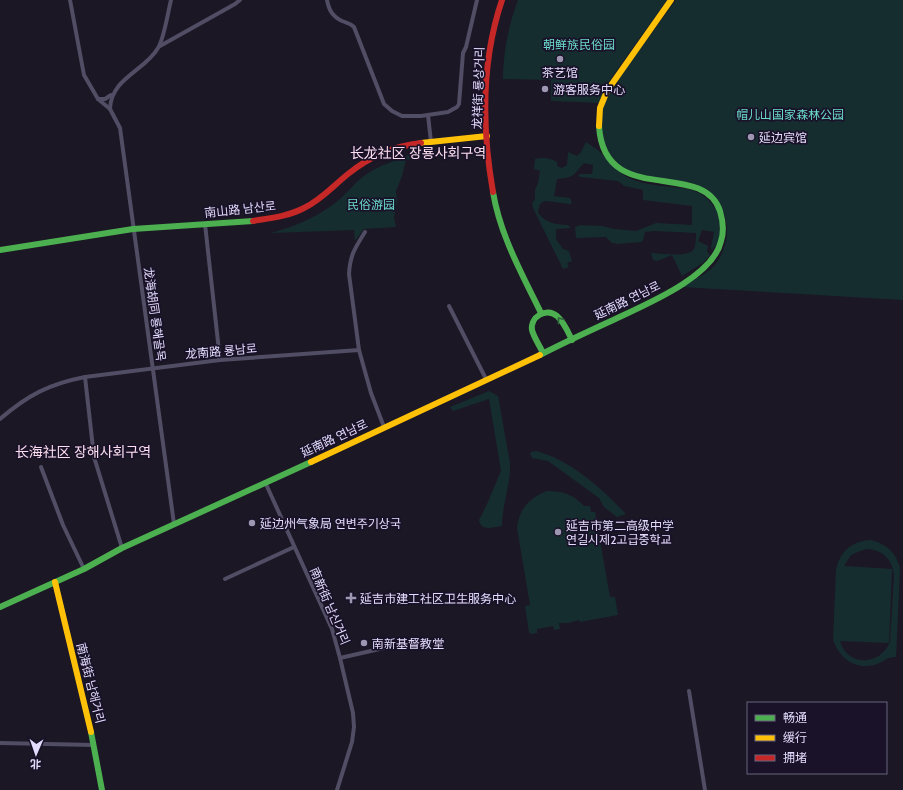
<svg xmlns="http://www.w3.org/2000/svg" width="903" height="790" viewBox="0 0 903 790" font-family="Cabin,'Noto Sans SC','Noto Sans KR',sans-serif">
<rect width="100%" height="100%" fill="#1b1724"/>
<!-- green -->
<g fill="#162d30" fill-rule="evenodd">
<path d="M518,0H667L612,77L604,91L600,103L551,101V80L503,79C503,54 509,23 518,0Z"/>
<path d="M676,0H903V300L682,287C692,281 708,273 715,265C737,237 728,194 692,183C680,180 665,180 653,178C632,174 611,164 603,143C601,139 602,133 601,129C601,125 600,120 601,116C603,94 622,74 635,56C648,38 662,19 676,0Z"/>
<path d="M586,142C590,145 595,148 599,151C609,161 617,173 631,179C644,184 659,186 673,187C692,189 703,191 715,208C723,220 721,233 717,246L714,247L712,251L711,247L714,232L702,230L698,241L708,246L707,251L710,255L704,262L682,276L672,255L657,261L653,260L651,253C660,253 689,258 694,249C696,245 696,238 696,233L654,231L645,232L643,240L641,242L617,244L612,243L606,237L576,238L575,227L580,225L602,226L614,229L636,231L656,223L692,225V206L643,200V190L624,186L618,181L580,177L578,176L580,174H592L593,165L584,163C572,176 576,177 557,179L554,196L570,198L572,203L570,204L546,201C539,202 539,207 538,213C547,224 556,224 568,225L571,228L556,229V239L563,249L569,251L572,261L567,263L569,267L563,269L533,208L532,203L535,199V190L538,183L540,171L534,169L535,159C542,157 551,158 557,162V166L562,168L567,165L568,152L577,156L581,152Z"/>
<path d="M409,155L410,159L406,160L402,176L396,191L397,201L394,218L396,227L364,229L355,241L354,230L271,233C296,226 320,216 340,199C349,191 357,180 367,174C380,165 395,161 409,155Z"/>
<path d="M489,391L498,396L510,463C511,484 502,505 502,526C493,527 481,532 479,520L487,504L501,471L489,399L453,411L450,407Z"/>
<path d="M536,451C571,460 602,489 626,514L617,517L604,507L599,498L548,461L532,458L530,453L531,452Z"/>
<path d="M547,491C562,491 573,494 584,506H590L591,512H595L610,597H615L618,615L580,622L579,620L568,623H559L560,629L554,630L553,626L537,629V633L531,634L529,632L525,606L530,605L517,528C519,509 529,498 547,491Z"/>
<path d="M871,540C887,544 896,553 900,568L896,657C885,657 886,661 877,664C856,671 840,659 833,640L836,570C840,551 852,541 871,540ZM865,549C882,549 893,559 894,576L890,642C880,666 847,667 840,641L889,643L892,569L844,566L851,555Z"/>
</g>
<g fill="none" stroke-linecap="round" stroke-linejoin="round">
<!-- street -->
<g stroke="#514d64" stroke-width="4">
<path d="M70,0L84,75L98,99L110,109L120,128L174,524"/>
<path d="M327,0C329,10 332,16 342,21C347,23 350,23 354,27L384,104L392,111L402,116H421L448,112L457,107L459,104L463,53L466,47L477,0"/>
<path d="M160,46L235,4L240,0"/>
<path d="M98,99H105L111,95"/>
<path d="M110,109C111,78 145,71 158,48C164,39 168,12 171,0"/>
<path d="M428,115L431,142"/>
<path d="M205,224L220,360"/>
<path d="M365,232C355,248 350,255 349,274L359,350L371,393L384,427"/>
<path d="M449,306L486,379"/>
<path d="M85,377L94,457L122,548"/>
<path d="M0,419C28,395 49,384 85,377L220,360L359,350"/>
<path d="M41,467L63,525L84,569"/>
<path d="M265,482L332,629L340,658L353,713L354,727L352,742L337,790"/>
<path d="M225,579L294,547"/>
<path d="M340,658L397,645L415,643"/>
<path d="M689,691L705,790"/>
<path d="M0,743L94,745"/>
</g>
<!-- fast -->
<g stroke="#4caf50" stroke-width="6">
<path d="M493,192C500,235 522,274 541,313"/>
<path d="M0,250L133,229L253,221"/>
<path d="M543,353C540,346 534,338 532,330C530,317 546,307 557,316C564,322 568,332 572,340"/>
<path d="M540,355C563,343 587,332 611,321C642,306 713,278 721,241C724,232 723,221 720,211C702,158 604,209 599,126"/>
<path d="M0,607L84,569L122,548L311,462"/>
<path d="M91,732L102,790"/>
</g>
<!-- slow -->
<g stroke="#ffc107" stroke-width="6">
<path d="M599,126L600,108L607,91L671,0"/>
<path d="M421,143L487,136"/>
<path d="M311,462L540,355"/>
<path d="M55,582L91,732"/>
</g>
<!-- jam -->
<g stroke="#c62828" stroke-width="6">
<path d="M493,192C482,129 481,62 502,0"/>
<path d="M253,221C271,218 289,216 304,208C321,200 333,186 348,174C369,157 394,146 421,143"/>
</g>
</g>
<!-- one-way arrows -->
<defs><path id="oneway-chevron" d="M-2-3.5L2.5 0L-2 3.5" fill="none" stroke-width="1.6" stroke-linecap="round" stroke-linejoin="round"/></defs>
<use stroke="#32603c" href="#oneway-chevron" transform="translate(560 320) rotate(-127)"/>
<!-- markers -->
<g fill="#9e97b1" stroke="#191229" stroke-width="1.5">
<circle cx="560" cy="59" r="4"/>
<circle cx="545" cy="89" r="4"/>
<circle cx="751" cy="137" r="4"/>
<circle cx="252" cy="523" r="4"/>
<circle cx="558" cy="532" r="4"/>
<path d="M349 592h4v4h4v4h-4v4h-4v-4h-4v-4h4z"/>
<circle cx="364" cy="643" r="4"/>
</g>
<g text-anchor="middle" dominant-baseline="central" stroke-width="3.5" stroke-linejoin="round" paint-order="stroke">
<!-- park labels -->
<g font-size="12" fill="#6bdacc" stroke="#191229">
<text x="579" y="44">朝鲜族民俗园</text>
<text x="790" y="114">帽儿山国家森林公园</text>
<text x="371" y="204">民俗游园</text>
</g>
<!-- poi labels -->
<g font-size="12" fill="#e4dcfd" stroke="#191229" text-anchor="start">
<text x="560" y="72" text-anchor="middle">茶艺馆</text>
<text x="553" y="89">游客服务中心</text>
<text x="759" y="137">延边宾馆</text>
<text x="260" y="523">延边州气象局 연변주기상국</text>
<text x="566" y="525">延吉市第二高级中学<tspan x="566" dy="14">연길시제2고급중학교</tspan></text>
<text x="360" y="598">延吉市建工社区卫生服务中心</text>
<text x="372" y="643">南新基督教堂</text>
</g>
<!-- street labels -->
<g font-size="12" fill="#e4dcfd" stroke="#191229">
<text transform="translate(478 88) rotate(-88)">龙祥街 룡상거리</text>
<text transform="translate(240 209) rotate(-6)">南山路 남산로</text>
<text transform="translate(627 300) rotate(-26)">延南路 연남로</text>
<text transform="translate(155 314) rotate(82)">龙海胡同 룡해골목</text>
<text transform="translate(221 351) rotate(-5)">龙南路 룡남로</text>
<text transform="translate(334 438) rotate(-25)">延南路 연남로</text>
<text transform="translate(330 606) rotate(67)">南新街 남신거리</text>
<text transform="translate(91 683) rotate(76)">南海街 남해거리</text>
</g>
<!-- quarter labels -->
<g font-size="14" fill="#fddeee" stroke="#191229">
<text x="418" y="153">长龙社区 장룡사회구역</text>
<text x="83" y="452">长海社区 장해사회구역</text>
</g>
</g>
<!-- legend -->
<rect x="747" y="702" width="140" height="72" fill="#191229" stroke="#6a637e"/>
<rect x="755" y="715" width="20" height="6" fill="#4caf50" stroke="#6a637e"/>
<text x="783" y="722" font-size="12" fill="#e4dcfd">畅通</text>
<rect x="755" y="735" width="20" height="6" fill="#ffc107" stroke="#6a637e"/>
<text x="783" y="742" font-size="12" fill="#e4dcfd">缓行</text>
<rect x="755" y="755" width="20" height="6" fill="#c62828" stroke="#6a637e"/>
<text x="783" y="762" font-size="12" fill="#e4dcfd">拥堵</text>
<!-- north arrow -->
<g transform="translate(36 754) rotate(182)" stroke="#191229" stroke-width="3" paint-order="stroke">
<path d="M0-3L7 15L0 10L-7 15Z" fill="#e4dcfd"/>
<text y="-6" font-size="11" font-weight="bold" text-anchor="middle" fill="#e4dcfd">北</text>
</g>
</svg>
